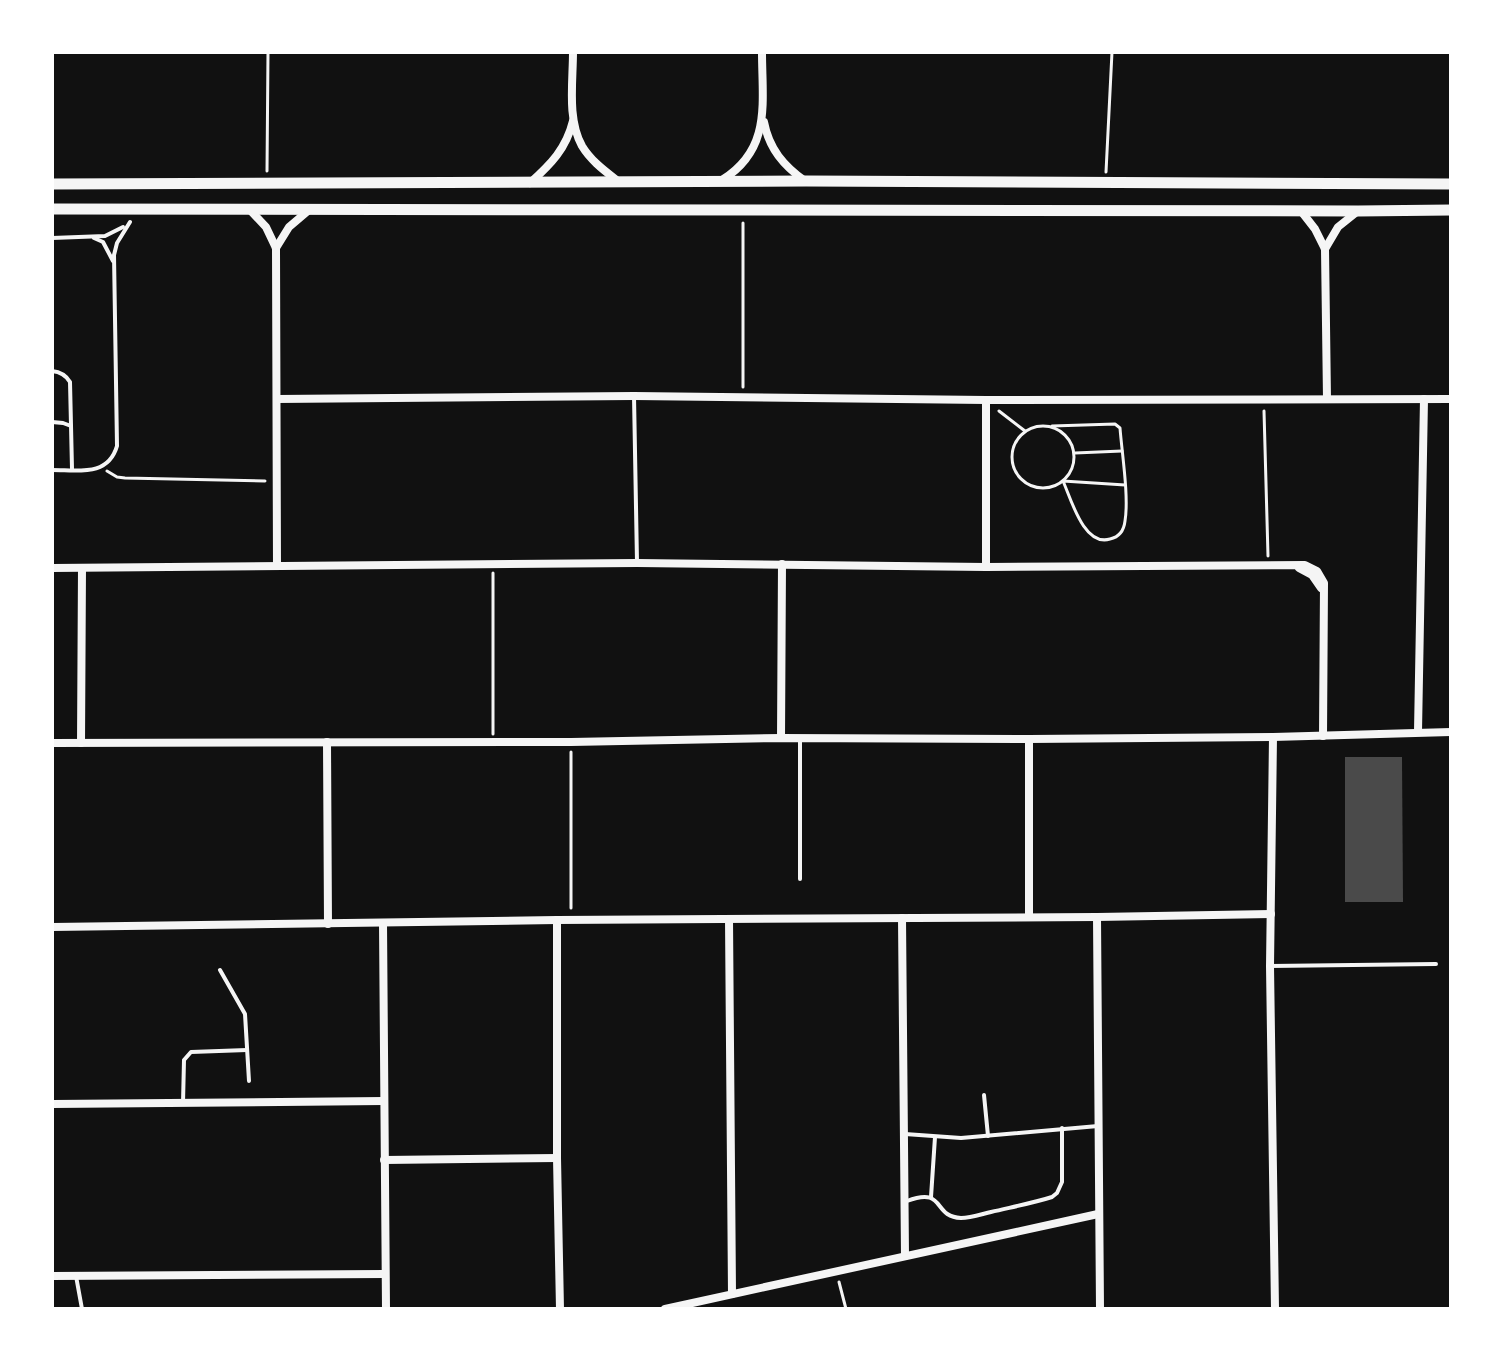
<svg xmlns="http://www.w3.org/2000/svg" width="1503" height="1361" viewBox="0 0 1503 1361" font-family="Montserrat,sans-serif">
<rect width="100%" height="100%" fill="#111"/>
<!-- building -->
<path fill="#4a4a4a" d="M1345,757H1402L1403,902H1345Z"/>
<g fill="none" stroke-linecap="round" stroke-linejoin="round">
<!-- path -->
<g stroke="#f5f5f5" stroke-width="3">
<path d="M267,171L268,52"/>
<path d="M1106,172L1112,52"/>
<path d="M743,387V223"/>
<path d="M999,411L1025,431"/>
<path d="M1264,411L1268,556"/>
<circle cx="1043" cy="457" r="31"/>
<path d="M1052,426L1115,424L1120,428C1122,454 1129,497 1125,521C1124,530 1119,537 1110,539C1084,547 1071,499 1063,481L1125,485"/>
<path d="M1075,453L1122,451"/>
<path d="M107,471L117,477L125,478L265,481"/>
<path d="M493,734V573"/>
<path d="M571,908V752"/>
<path d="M839,1282L846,1309"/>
</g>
<!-- service -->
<g stroke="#f5f5f5" stroke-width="4">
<path d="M52,238L105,236L123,227"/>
<path d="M94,238L103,242L113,261"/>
<path d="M52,371C61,372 66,375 70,382L72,469"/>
<path d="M634,396L637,562"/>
<path d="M52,422L63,423L71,426"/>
<path d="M52,470C78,470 108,477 117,446L114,255L117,243L130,222"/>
<path d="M800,879V739"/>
<path d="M1270,966L1436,964"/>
<path d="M220,970L245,1014L249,1081"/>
<path d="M984,1095L988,1136"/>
<path d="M183,1103L184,1060L191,1052L247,1050"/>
<path d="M905,1134L961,1138L1098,1126"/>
<path d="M931,1197L935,1137"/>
<path d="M907,1201C946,1186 932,1217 961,1218C971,1218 982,1214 991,1212C1012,1207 1033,1203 1052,1197L1057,1193L1062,1182V1128"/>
<path d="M76,1276L82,1309"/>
</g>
<!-- minor -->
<g stroke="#f5f5f5" stroke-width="8">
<path d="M573,52C573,82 567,119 582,146C591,161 605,171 619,182"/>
<path d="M764,122C769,149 784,166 805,181"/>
<path d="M722,180C772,149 762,103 762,52"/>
<path d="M530,183C551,164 566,149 573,121"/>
<path d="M250,210L266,227L276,248L277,566"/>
<path d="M1301,211L1315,229L1325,249L1327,399"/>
<path d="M276,248L289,227L309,210"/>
<path d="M1325,249L1338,227L1358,211"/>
<path d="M277,399L634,396L986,400L1451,399"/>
<path d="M986,400V567"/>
<path d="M52,568L637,563L986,567L1305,565L1317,571L1324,583L1323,736"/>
<path d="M1299,568L1312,575L1321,588"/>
<path d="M1418,732L1424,399"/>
<path d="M1273,737L1270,966L1275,1309"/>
<path d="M781,738L782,564"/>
<path d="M327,742L328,924"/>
<path d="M52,743L571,742L781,738L1029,739L1273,737L1451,732"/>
<path d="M81,743L82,568"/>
<path d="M1029,917V739"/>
<path d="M1097,917L1100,1309"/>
<path d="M902,918L905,1256"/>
<path d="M729,919L732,1294"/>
<path d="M557,920V1158L560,1309"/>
<path d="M383,923L386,1309"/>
<path d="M52,927L557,920L1097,917L1271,914"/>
<path d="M52,1104L384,1101"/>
<path d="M384,1160L557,1158"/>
<path d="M52,1276L385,1274"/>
<path d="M665,1309L1098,1214"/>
</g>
<!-- tertiary -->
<g stroke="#f5f5f5" stroke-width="11">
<path d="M52,184L806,181L1451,184"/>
<path d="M52,209L1358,211L1451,210"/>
</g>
</g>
<!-- border -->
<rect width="1503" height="1361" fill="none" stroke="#ffffff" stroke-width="108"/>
</svg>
